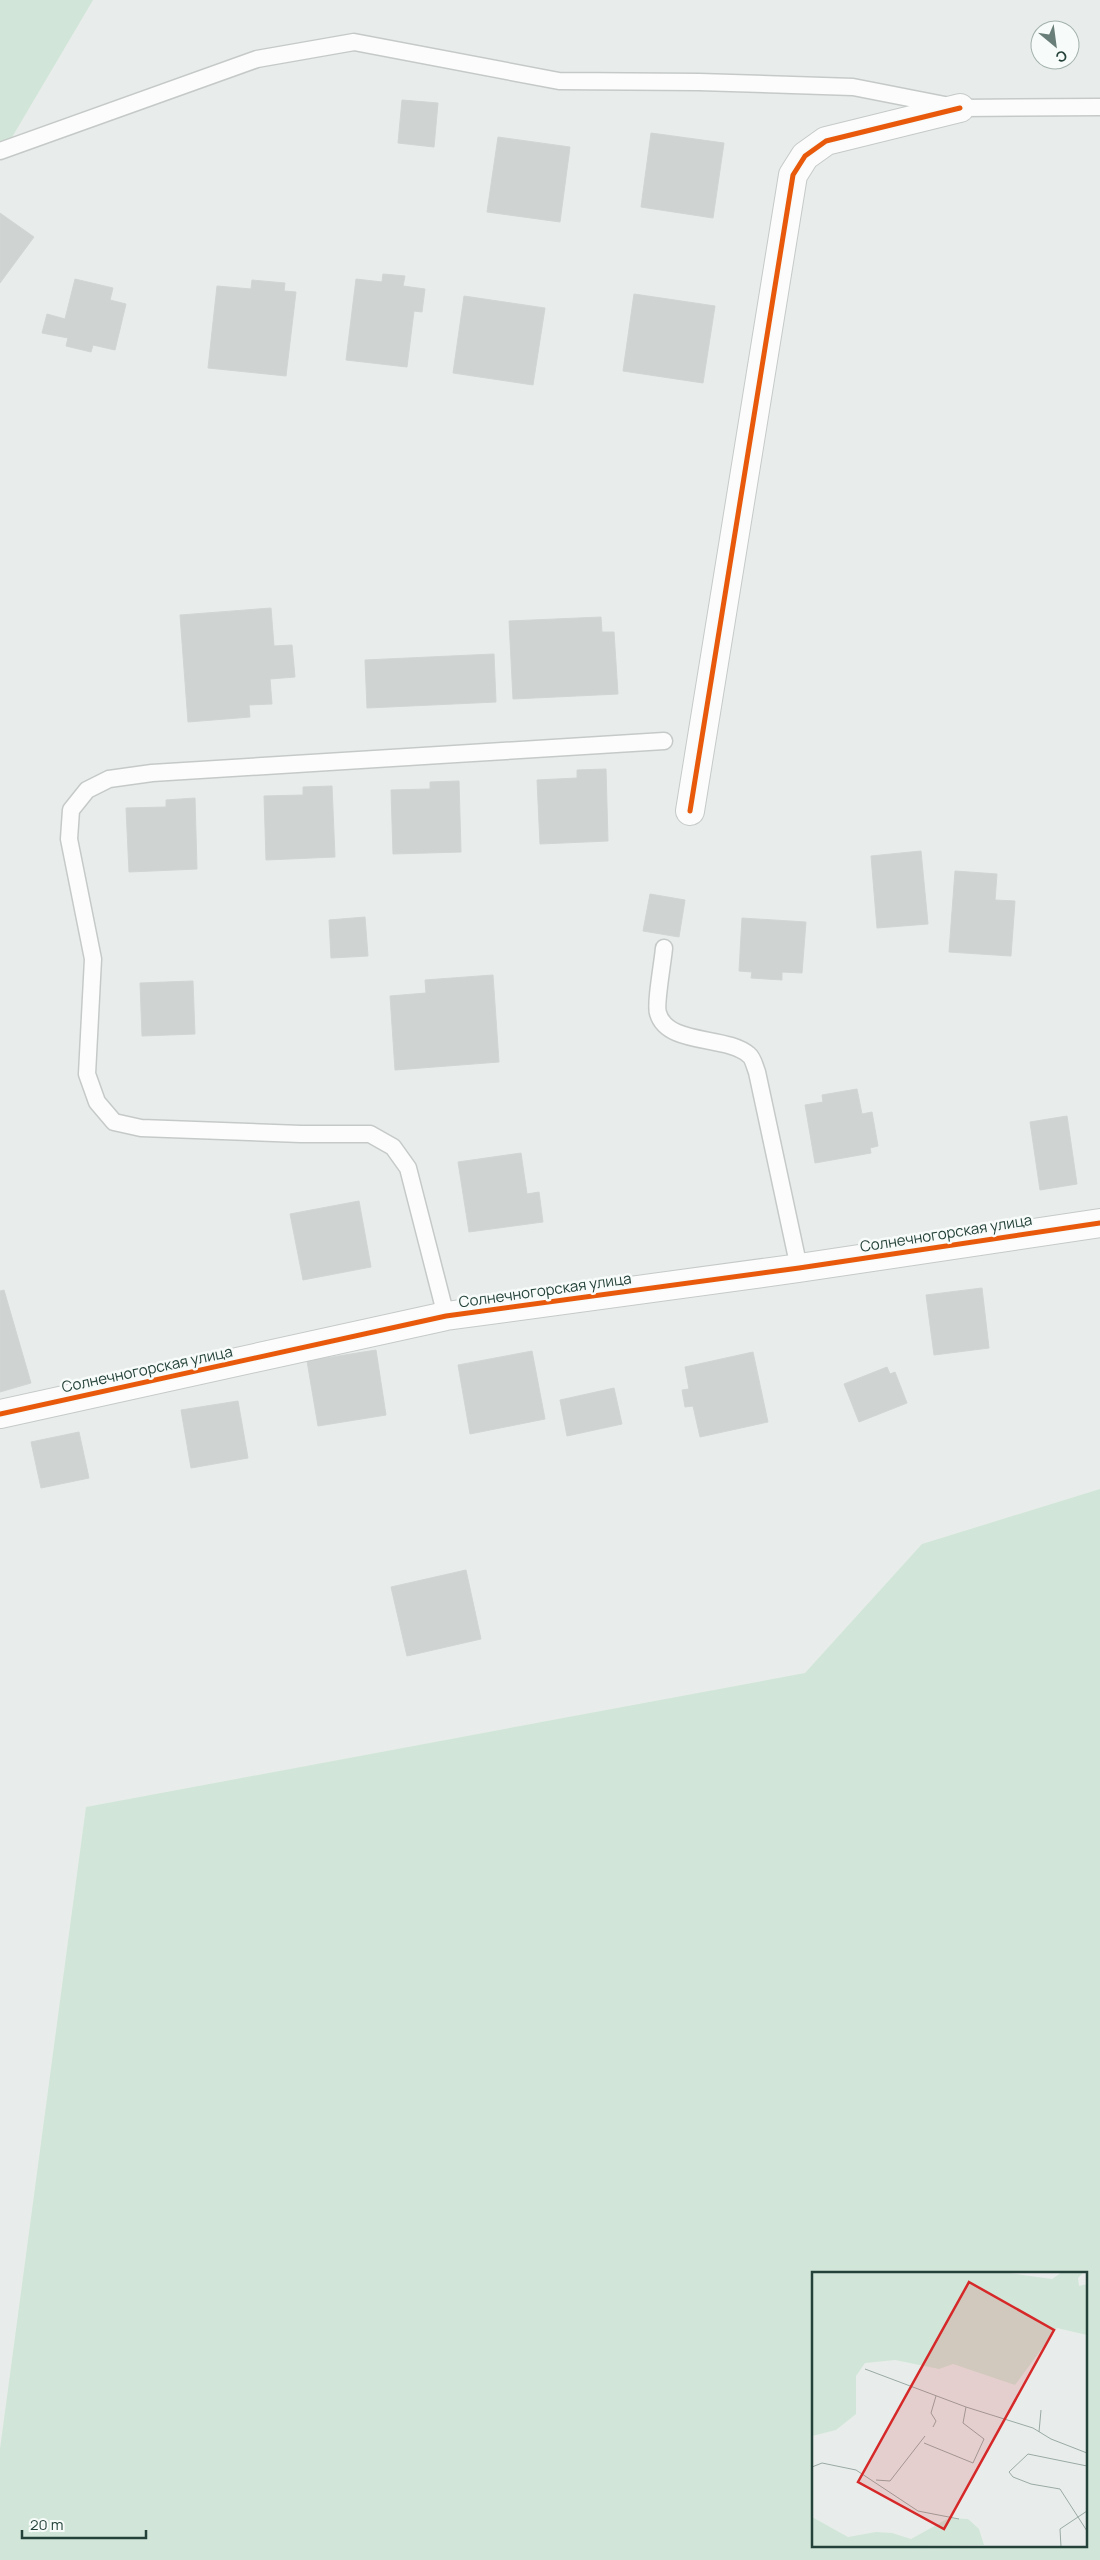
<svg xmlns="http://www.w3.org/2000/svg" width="1100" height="2560" viewBox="0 0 1100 2560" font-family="Manrope,sans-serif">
<rect width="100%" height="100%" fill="#e8edeb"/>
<!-- green -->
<g fill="#d1e6d8" fill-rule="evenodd">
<path d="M0,0H93L8,144L0,148Z"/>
<path d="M1100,1489V2560H0V2449L86,1807L805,1673L922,1544ZM814,2274H1086V2546H814Z"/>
</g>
<!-- building -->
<g fill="#cfd4d2" stroke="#d1d6d4">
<path d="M402,100L438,103L434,147L398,143Z"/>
<path d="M651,133L724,143L713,218L641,207Z"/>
<path d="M498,137L570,147L560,222L487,212Z"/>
<path d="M0,213L34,237L0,283Z"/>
<path d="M383,274L405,276L403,286L425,289L422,312L414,311L407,367L346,360L356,279L382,282Z"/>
<path d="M75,279L113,288L110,300L126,304L115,350L93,345L91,352L66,346L68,338L42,333L47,314L65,319Z"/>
<path d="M252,280L285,283L284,291L296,292L286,376L208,368L217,286L251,289Z"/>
<path d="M634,294L715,306L703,383L623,371Z"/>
<path d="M464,296L545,308L533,385L453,373Z"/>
<path d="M271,608L274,646L292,645L295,677L270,679L272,704L249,705L250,717L188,722L180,615Z"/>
<path d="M601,617L602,632H614L618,694L513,699L509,621Z"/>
<path d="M494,654L496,702L367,708L365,660Z"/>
<path d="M606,769L608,841L540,844L537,780L577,778V770Z"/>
<path d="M459,781L461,852L393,854L391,790L430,789V782Z"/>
<path d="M332,786L335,857L266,860L264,796L303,795V787Z"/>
<path d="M195,798L197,869L129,872L126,808L166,807V800Z"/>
<path d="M921,851L928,924L877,928L871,856Z"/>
<path d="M955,871L997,874L995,900L1015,901L1011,956L949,952Z"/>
<path d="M650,894L685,900L679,937L643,931Z"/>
<path d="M365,917L368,956L331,958L329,920Z"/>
<path d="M742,918L806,922L802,973L782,972V980L751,978L752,972L739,971Z"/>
<path d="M493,975L499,1062L395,1070L390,996L426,993L425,980Z"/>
<path d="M193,981L195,1034L142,1036L140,983Z"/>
<path d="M857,1089L862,1114L872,1112L878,1146L870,1148L871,1153L815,1163L805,1105L823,1102L822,1095Z"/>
<path d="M1067,1116L1077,1184L1040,1190L1030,1122Z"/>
<path d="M521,1153L527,1194L539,1192L543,1222L469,1232L458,1162Z"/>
<path d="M359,1201L371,1267L303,1280L290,1214Z"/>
<path d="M982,1288L989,1348L934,1355L926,1295Z"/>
<path d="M4,1290L31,1383L0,1392V1291Z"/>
<path d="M376,1350L386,1415L318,1426L307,1361Z"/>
<path d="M532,1351L545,1419L470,1434L458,1365Z"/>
<path d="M753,1352L768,1422L700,1437L693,1406L685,1407L682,1390L689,1389L685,1367Z"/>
<path d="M887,1367L890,1374L895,1372L907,1403L859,1422L844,1384Z"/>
<path d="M614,1388L622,1424L567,1436L560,1400Z"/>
<path d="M238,1401L248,1458L191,1468L181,1410Z"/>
<path d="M79,1432L89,1478L41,1488L31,1442Z"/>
<path d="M466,1570L481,1639L407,1656L391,1587Z"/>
</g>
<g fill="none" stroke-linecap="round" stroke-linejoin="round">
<defs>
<g id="service">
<path d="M0,151L257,59L354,42L559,81L699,82L853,87L960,108L1100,107"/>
<path d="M664,948C663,961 655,1004 658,1013C667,1046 727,1035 749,1055C753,1058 755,1067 757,1072L799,1268"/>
<path d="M446,1316L408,1168L393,1147L370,1134H301L141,1128L114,1122L97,1102L87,1074L93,959L69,839L71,810L87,790L109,779L152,773L664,741"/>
</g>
<g id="minor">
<path d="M690,811L793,175L805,156L826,141L960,108"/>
<path d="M0,1414L446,1316L799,1268L1100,1223"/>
</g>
</defs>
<!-- service casing -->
<use href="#service" stroke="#c5cac8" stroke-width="19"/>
<!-- minor casing -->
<use href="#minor" stroke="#c5cac8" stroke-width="30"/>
<!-- service -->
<use href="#service" stroke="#fcfcfc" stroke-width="16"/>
<!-- minor -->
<use href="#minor" stroke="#fcfcfc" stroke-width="28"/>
<defs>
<g id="cycleway">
<path d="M690,811L793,175L805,156L826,141L960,108"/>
<path d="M0,1414L446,1316L799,1268L1100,1223"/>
</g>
</defs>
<!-- cycleway casing -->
<use href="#cycleway" stroke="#f7fbf9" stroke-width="8"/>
<!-- cycleway -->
<use href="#cycleway" stroke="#e8590c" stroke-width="5"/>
</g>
<g text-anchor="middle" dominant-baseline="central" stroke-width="5" stroke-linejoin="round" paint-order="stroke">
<!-- street labels -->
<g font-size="15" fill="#24423a" stroke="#f7fbf9">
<text transform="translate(946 1233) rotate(-9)">Солнечногорская улица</text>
<text transform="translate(545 1290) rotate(-8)">Солнечногорская улица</text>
<text transform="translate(147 1369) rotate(-12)">Солнечногорская улица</text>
</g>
</g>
<!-- overview -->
<g transform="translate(812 2272)">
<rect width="275" height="275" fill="#e8edeb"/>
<path d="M0,0H190L240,7L250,0H272L266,6L267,14L275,12V63L245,56L203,113L141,92L127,97L83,88L53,91L44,104V142L24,158L0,164ZM0,245L36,265L64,260L80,261L99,267L137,246L156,247L167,257L172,273L0,275Z" fill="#d1e6d8"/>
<path fill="none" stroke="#9aa9a4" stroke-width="1" d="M53,97L154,135L221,156L239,167L275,181M121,155L124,149L119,141L124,124M227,160L229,138M112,171L161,191L172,167L151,151L154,135M275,194L216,182L197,200L201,205L219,212L248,217L275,259M0,195L10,191L44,198L106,239L147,247M64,208L78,209L113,164M249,275L248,257L275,239"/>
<path fill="#d62828" fill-opacity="0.15" stroke="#d62828" stroke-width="2.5" d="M157,10L242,58L132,257L46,210Z"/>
<rect width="275" height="275" fill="none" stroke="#24423a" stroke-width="2.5"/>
</g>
<!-- north arrow -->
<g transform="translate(1055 45) rotate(151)"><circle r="24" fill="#f7fbf9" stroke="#a3b1ad"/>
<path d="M0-4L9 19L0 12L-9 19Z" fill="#697e78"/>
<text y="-8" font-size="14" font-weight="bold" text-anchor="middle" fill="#24423a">С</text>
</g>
<!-- scale -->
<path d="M22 2530v8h124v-8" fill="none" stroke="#24423a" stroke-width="2.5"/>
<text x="30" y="2530" font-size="15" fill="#24423a" stroke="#f7fbf9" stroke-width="4" paint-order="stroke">20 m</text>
</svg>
